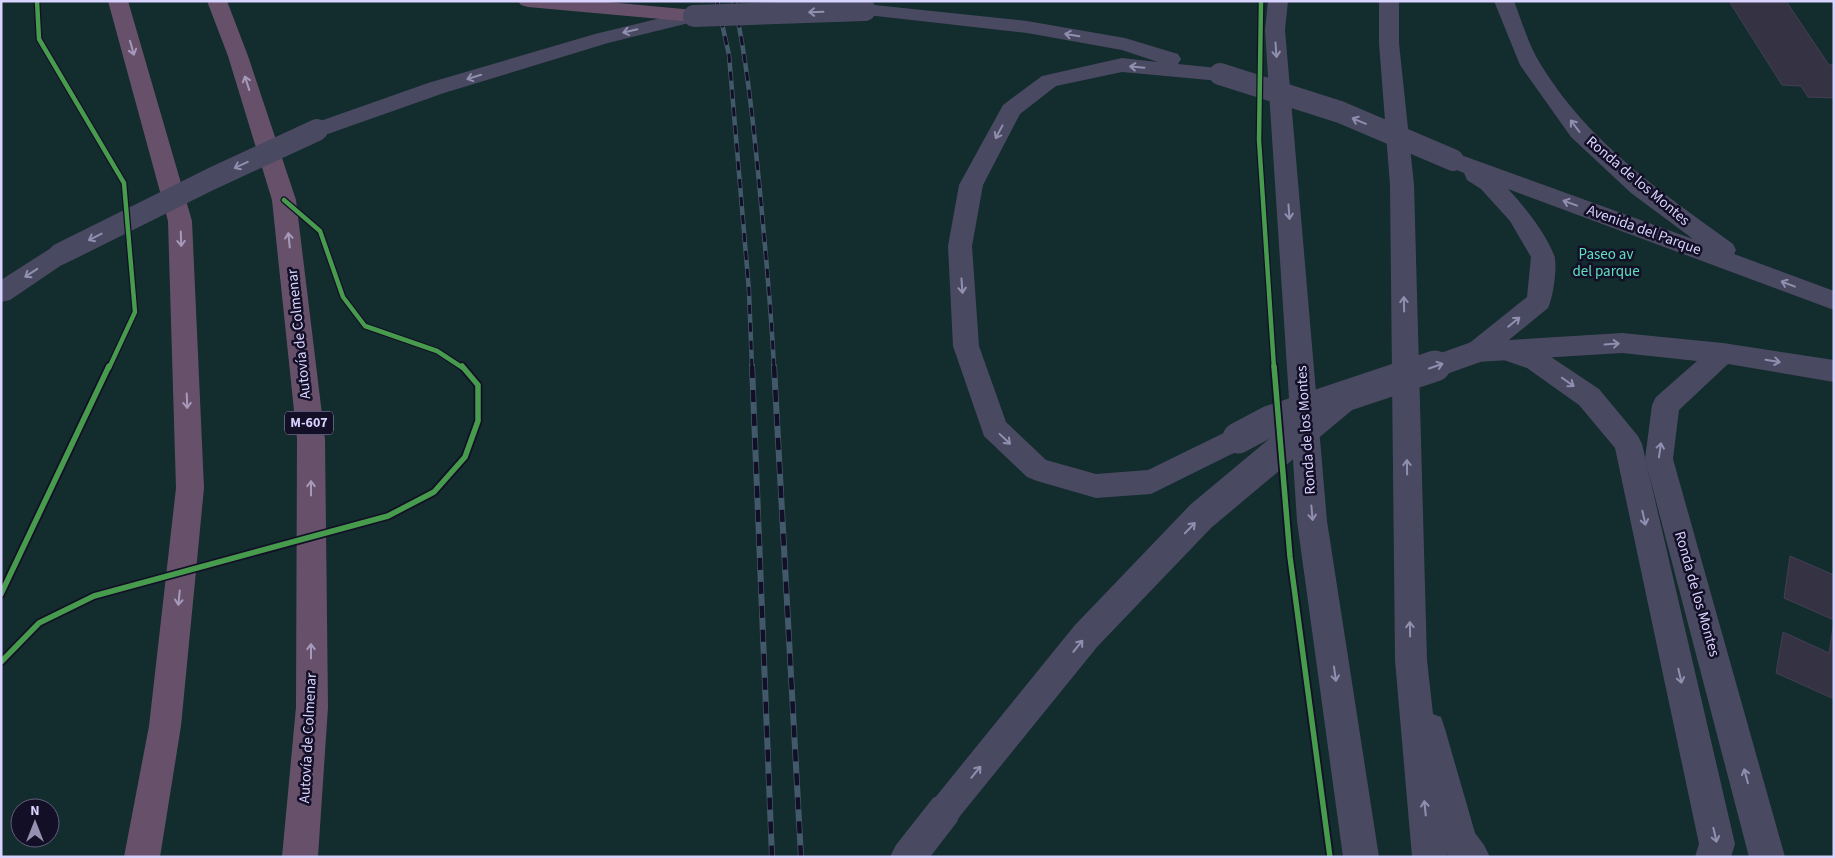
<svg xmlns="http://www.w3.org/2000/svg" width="1835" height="858" viewBox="0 0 1835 858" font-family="'Source Sans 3',sans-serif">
<rect width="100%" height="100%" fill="#161421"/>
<!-- green -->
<path fill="#132c2d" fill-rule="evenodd" d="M1,1H1834V857H1ZM20,808H50V838H20Z"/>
<!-- building -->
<g fill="#343243" stroke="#433f54">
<path d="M1729,1H1786L1829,65H1834V98L1808,97L1801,86L1782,85Z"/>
<path d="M1790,556L1834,575V620L1784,598Z"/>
<path d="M1834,621V699L1776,673L1783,632L1829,653Z"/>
</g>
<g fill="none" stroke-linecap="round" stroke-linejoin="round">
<!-- minor -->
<path fill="#4a4962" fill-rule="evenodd" d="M1622,333L1723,343L1834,360V382L1728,364L1679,410L1673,459L1785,857H1749L1645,459L1652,405L1656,397L1697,361L1622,353L1476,362L1467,359L1463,352L1467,345L1476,342Z"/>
<!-- tertiary -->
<g fill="#4a4962" fill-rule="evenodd">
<path d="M1268,1H1288L1285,30L1327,521L1379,857H1343L1297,521L1265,30Z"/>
<path d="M1379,1H1399V43L1414,185L1427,660L1433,714L1441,717L1445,729L1475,833L1484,845L1490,857H1449L1447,854L1448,857H1412L1395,660L1390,185L1379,43Z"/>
<path d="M1494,1H1514C1522,22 1529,46 1541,65C1589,143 1660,191 1733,244L1736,250L1734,254L1834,291V310L1508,189C1525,207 1545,232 1554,255C1558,264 1553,299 1548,308L1504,344L1510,342L1545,353L1599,389L1638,436L1642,444L1735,844L1731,857H1695L1699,844L1615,448L1579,405L1527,368L1501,359L1497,352L1499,348C1487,358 1483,364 1467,359L1463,352L1467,345L1527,297L1531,257L1510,221L1481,189L1467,180L1464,173L1445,165L1442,160L1445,155L1453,152L1461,155L1693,239L1631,193L1571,137L1520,65Z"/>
<path d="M865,4L1027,21L1125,38L1178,54L1181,59L1178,64L1227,69L1231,74L1227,79L1220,81L1122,72L1056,86L1020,114L983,185L972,246L979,346L1006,422L1046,460L1096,474L1148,470L1238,426L1248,430L1252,438L1248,446L1151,494L1096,498L1037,481L1027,477L984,436L953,346L948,246L959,185L1003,105L1042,76L1122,58L1158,62L1122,50L1027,33L858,14L855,10L858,6Z"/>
<path d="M694,10L701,12L704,16L701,20L608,43L444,93L325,135L317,137L309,135L306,130L309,125L428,83L595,34Z"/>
<path d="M60,245L69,248L72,254L69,260L10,300L1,302V280L51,248Z"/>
<path d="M945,793L957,798L962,810L957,822L930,857H890L896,845L933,798Z"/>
</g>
<!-- motorway -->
<g fill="#67516a" fill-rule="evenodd">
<path d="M108,1H128L192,221L204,488L181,726L160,857H124L149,726L176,488L168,221Z"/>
<path d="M207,1H227L248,56L296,200L325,439L328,707L318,857H282L296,707L297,439L272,200L228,56Z"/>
<path d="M518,1H597L694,10L701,12L704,16L701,20L694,22L528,7L521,5Z"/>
</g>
<defs>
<g id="rail-far1">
<path d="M717,1L729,55L749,291L752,368"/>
<path d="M734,1C747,61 753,121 759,182C765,244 771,305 774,368"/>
</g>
<g id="rail">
<path d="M752,366L772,857"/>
<path d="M774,366L801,857"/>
</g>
</defs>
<!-- rail-far1 casing -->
<use href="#rail-far1" stroke="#43596b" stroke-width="4.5"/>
<!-- rail casing -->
<use href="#rail" stroke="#43596b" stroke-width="6"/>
<!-- rail-far1 -->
<use href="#rail-far1" stroke="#130f26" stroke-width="3" stroke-dasharray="9" stroke-linecap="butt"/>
<!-- rail -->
<use href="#rail" stroke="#130f26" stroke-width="4.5" stroke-dasharray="12" stroke-linecap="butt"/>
<!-- tertiary-bridge-far1 -->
<g stroke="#4a4962" stroke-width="22">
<path d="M694,16L865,10"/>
<path d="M1220,74L1340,112L1453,160"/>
<path d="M60,254L211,179L317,130"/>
<path d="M1431,368L1476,352"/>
</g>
<!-- tertiary-bridge -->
<g stroke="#4a4962" stroke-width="31">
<path d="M1238,438L1270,421L1435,366"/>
<path d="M945,810L1086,636L1201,516L1341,399"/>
</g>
<defs>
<g id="cycleway-far1">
<path d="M37,1L39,39L124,183L135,312L109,368"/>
<path d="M1261,1L1259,140L1274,368"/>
<path d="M284,200L320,231L343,297L365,326L437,351L463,368"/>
</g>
<g id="cycleway">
<path d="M1274,366L1290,557L1330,857"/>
<path d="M1,594L109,366"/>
<path d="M1,662L39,623L94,596L388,516L434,492L465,457L478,421V385L462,366"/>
</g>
</defs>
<!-- cycleway-far1 casing -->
<use href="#cycleway-far1" stroke="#130f26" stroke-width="7"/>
<!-- cycleway casing -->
<use href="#cycleway" stroke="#130f26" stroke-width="9"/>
<!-- cycleway-far1 -->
<use href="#cycleway-far1" stroke="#469c4c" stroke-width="4.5"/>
<!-- cycleway -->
<use href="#cycleway" stroke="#469c4c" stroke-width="5.5"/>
</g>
<!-- one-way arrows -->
<defs><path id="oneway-shaft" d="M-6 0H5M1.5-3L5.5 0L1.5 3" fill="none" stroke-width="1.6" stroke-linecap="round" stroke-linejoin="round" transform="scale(1.25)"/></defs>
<g stroke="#928eb0">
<use href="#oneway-shaft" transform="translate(816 12) rotate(178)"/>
<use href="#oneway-shaft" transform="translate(630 31) rotate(167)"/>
<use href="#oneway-shaft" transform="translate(1072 35) rotate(-170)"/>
<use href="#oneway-shaft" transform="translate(1276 50) rotate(86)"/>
<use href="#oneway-shaft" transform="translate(1137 67) rotate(-175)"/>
<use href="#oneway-shaft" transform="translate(474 77) rotate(163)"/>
<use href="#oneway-shaft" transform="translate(1359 121) rotate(-157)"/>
<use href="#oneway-shaft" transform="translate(1575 126) rotate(-127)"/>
<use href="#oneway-shaft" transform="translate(999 132) rotate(118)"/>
<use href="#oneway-shaft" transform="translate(241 165) rotate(155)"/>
<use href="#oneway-shaft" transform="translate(1570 203) rotate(-160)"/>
<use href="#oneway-shaft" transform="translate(1289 212) rotate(86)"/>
<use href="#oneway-shaft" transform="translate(95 237) rotate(153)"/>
<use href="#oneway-shaft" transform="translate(31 273) rotate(147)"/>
<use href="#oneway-shaft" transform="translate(1788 284) rotate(-159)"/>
<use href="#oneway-shaft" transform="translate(962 286) rotate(86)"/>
<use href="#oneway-shaft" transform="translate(1404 304) rotate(-91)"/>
<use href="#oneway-shaft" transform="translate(1514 322) rotate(-39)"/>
<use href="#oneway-shaft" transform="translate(1612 344) rotate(-4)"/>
<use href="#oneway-shaft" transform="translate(1773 361) rotate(9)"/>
<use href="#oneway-shaft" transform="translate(1436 366) rotate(-19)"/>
<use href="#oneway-shaft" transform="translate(1568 382) rotate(35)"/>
<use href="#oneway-shaft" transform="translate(1005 439) rotate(43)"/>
<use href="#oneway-shaft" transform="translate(1660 450) rotate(-82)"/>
<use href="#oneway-shaft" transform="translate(1407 467) rotate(-91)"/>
<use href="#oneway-shaft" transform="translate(1312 513) rotate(85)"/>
<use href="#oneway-shaft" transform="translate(1644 518) rotate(77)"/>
<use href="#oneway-shaft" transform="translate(1190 528) rotate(-46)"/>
<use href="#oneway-shaft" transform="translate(1410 629) rotate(-91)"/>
<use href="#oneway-shaft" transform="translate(1078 646) rotate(-51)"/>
<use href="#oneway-shaft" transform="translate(1335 674) rotate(82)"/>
<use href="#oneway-shaft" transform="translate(1680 676) rotate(77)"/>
<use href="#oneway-shaft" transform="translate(976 772) rotate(-51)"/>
<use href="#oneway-shaft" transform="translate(1746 776) rotate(-105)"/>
<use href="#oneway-shaft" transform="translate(1425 808) rotate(-96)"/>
<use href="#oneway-shaft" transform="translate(1715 835) rotate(77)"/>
</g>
<g stroke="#a699bc">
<use href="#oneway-shaft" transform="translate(132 48) rotate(74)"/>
<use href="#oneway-shaft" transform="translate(247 83) rotate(-108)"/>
<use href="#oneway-shaft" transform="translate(181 239) rotate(88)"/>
<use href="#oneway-shaft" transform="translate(289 240) rotate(-96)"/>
<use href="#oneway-shaft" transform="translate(187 401) rotate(88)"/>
<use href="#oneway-shaft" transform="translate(311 488) rotate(-90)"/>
<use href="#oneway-shaft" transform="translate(179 598) rotate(96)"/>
<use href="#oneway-shaft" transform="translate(311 651) rotate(-90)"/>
</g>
<g text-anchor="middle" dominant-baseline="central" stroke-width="5" stroke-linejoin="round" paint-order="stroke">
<!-- shield labels -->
<rect fill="#130f26" stroke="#9e99be" stroke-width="1" x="285" y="411.5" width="48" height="23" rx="4"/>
<g font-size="14" font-weight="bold" fill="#d9d4ff">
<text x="309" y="423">M-607</text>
</g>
<!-- street labels -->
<g font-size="15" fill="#d9d4ff" stroke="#130f26">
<text transform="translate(1638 181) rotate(40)">Ronda de los Montes</text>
<text transform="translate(1644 230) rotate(20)">Avenida del Parque</text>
<text transform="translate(299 334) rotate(-96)">Autovía de Colmenar</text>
<text transform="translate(1306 430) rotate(-94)">Ronda de los Montes</text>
<text transform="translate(1697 594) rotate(74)">Ronda de los Montes</text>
<text transform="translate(308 738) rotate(-87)">Autovía de Colmenar</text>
</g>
<!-- park labels -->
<g font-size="15" fill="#5fe0c0" stroke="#130f26">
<text x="1606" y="254">Paseo av<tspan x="1606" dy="17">del parque</tspan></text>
</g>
</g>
<!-- border -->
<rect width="1835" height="858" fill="none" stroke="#d9d4ff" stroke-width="5"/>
<!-- north arrow -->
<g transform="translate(35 823)"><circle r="24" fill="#130f26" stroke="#625e7d"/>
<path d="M0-4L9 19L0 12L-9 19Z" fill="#9591b1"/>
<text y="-8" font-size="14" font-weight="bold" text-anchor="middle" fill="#d9d4ff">N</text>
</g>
</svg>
